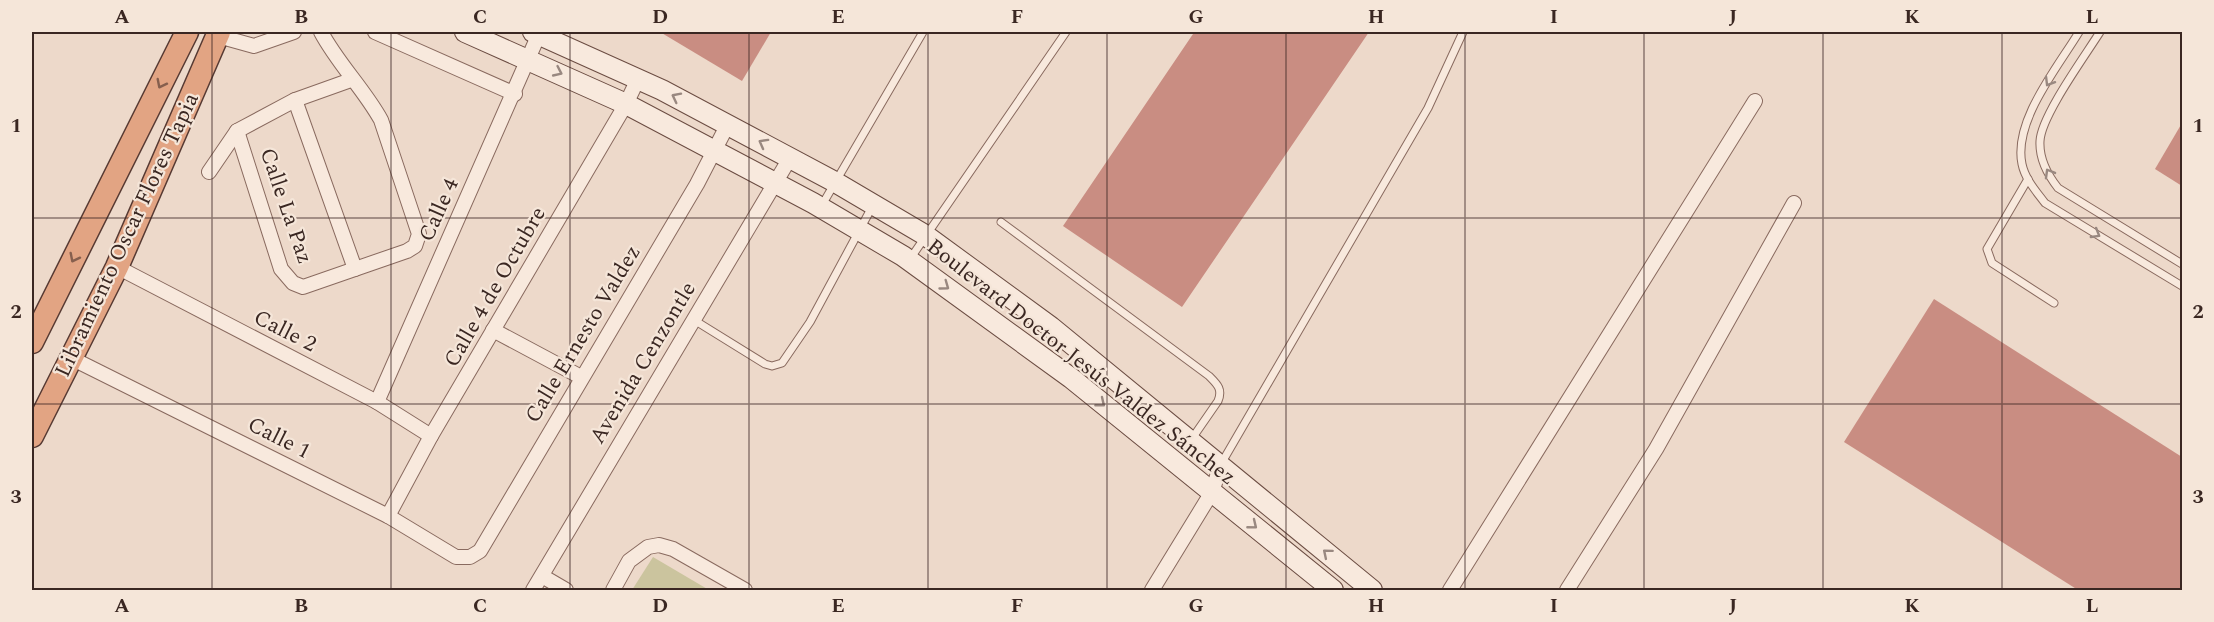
<svg xmlns="http://www.w3.org/2000/svg" width="2214" height="622" viewBox="0 0 2214 622" font-family="Spectral,serif">
<rect width="100%" height="100%" fill="#edd9ca"/>
<!-- green -->
<path fill="#cbc49e" d="M653,557L709,590H632Z"/>
<!-- building -->
<g fill="#c98d82">
<path d="M660,32H771L742,81Z"/>
<path d="M1190,32H1369L1182,307L1063,226L1193,34Z"/>
<path d="M2182,123V186L2155,169Z"/>
<path d="M1934,299L2182,457V590H2078L1844,442Z"/>
</g>
<g fill="none" stroke-linecap="round" stroke-linejoin="round">
<defs>
<g id="service">
<path d="M2079,32C2058,67 2013,121 2022,164C2025,179 2036,191 2045,203L2182,286"/>
<path d="M2100,32C2085,56 2041,116 2040,141C2039,159 2047,174 2058,188L2182,264"/>
<path d="M2028,179L1987,249L1992,263L2054,303"/>
<path d="M822,205L923,32"/>
<path d="M1001,222L1209,376C1217,384 1223,389 1218,401L1191,440"/>
<path d="M910,259L1066,32"/>
<path d="M694,320L765,364L772,366L782,363L810,322L872,207"/>
<path d="M1221,464L1428,108L1463,32"/>
</g>
<g id="minor">
<path d="M375,32L515,94"/>
<path d="M218,36L254,46L294,32"/>
<path d="M295,100L355,269"/>
<path d="M237,131L281,269L293,283L303,287L407,251L415,246L419,234L381,120C364,89 338,64 321,32"/>
<path d="M209,172L237,131L295,100L351,80"/>
<path d="M117,267L377,402L431,436"/>
<path d="M493,330L581,377"/>
<path d="M71,358L388,516L456,557H470L480,551L697,184L728,124"/>
<path d="M377,402L539,34"/>
<path d="M388,516L431,436L626,104L638,79"/>
<path d="M542,576L566,590"/>
<path d="M533,590L790,158"/>
<path d="M613,590L629,561L648,547L659,545L673,549L745,590"/>
<path d="M1152,590L1212,492L1221,464"/>
<path d="M1450,590L1755,101"/>
<path d="M1567,590L1656,449L1794,203"/>
</g>
<g id="secondary">
<path d="M465,32L626,104L813,203L903,256L1071,378L1333,590"/>
<path d="M533,32L662,90L835,182L925,235L1051,327L1372,590"/>
</g>
<g id="trunk">
<path d="M32,342L187,32"/>
<path d="M32,436L117,267L219,32"/>
</g>
</defs>
<!-- service casing -->
<use href="#service" stroke="#896a5f" stroke-width="9"/>
<!-- minor casing -->
<use href="#minor" stroke="#896a5f" stroke-width="16"/>
<!-- secondary casing -->
<use href="#secondary" stroke="#6b4c42" stroke-width="22"/>
<!-- trunk casing -->
<use href="#trunk" stroke="#573a33" stroke-width="25"/>
<!-- service -->
<use href="#service" stroke="#f8e9dd" stroke-width="7"/>
<!-- minor -->
<use href="#minor" stroke="#f8e9dd" stroke-width="14"/>
<!-- secondary -->
<use href="#secondary" stroke="#f8e9dd" stroke-width="20"/>
<!-- trunk -->
<use href="#trunk" stroke="#e2a483" stroke-width="22"/>
</g>
<!-- one-way arrows -->
<defs><path id="oneway-chevron" d="M-2-3.5L2.5 0L-2 3.5" fill="none" stroke-width="1.6" stroke-linecap="round" stroke-linejoin="round" transform="scale(1.5)"/></defs>
<g stroke="#998880">
<use href="#oneway-chevron" transform="translate(558 72) rotate(25)"/>
<use href="#oneway-chevron" transform="translate(2049 82) rotate(121)"/>
<use href="#oneway-chevron" transform="translate(676 97) rotate(-153)"/>
<use href="#oneway-chevron" transform="translate(763 143) rotate(-151)"/>
<use href="#oneway-chevron" transform="translate(2049 173) rotate(-120)"/>
<use href="#oneway-chevron" transform="translate(2096 234) rotate(31)"/>
<use href="#oneway-chevron" transform="translate(945 286) rotate(36)"/>
<use href="#oneway-chevron" transform="translate(1101 403) rotate(39)"/>
<use href="#oneway-chevron" transform="translate(1253 525) rotate(39)"/>
<use href="#oneway-chevron" transform="translate(1327 553) rotate(-140)"/>
</g>
<g stroke="#865f4e">
<use href="#oneway-chevron" transform="translate(161 84) rotate(117)"/>
<use href="#oneway-chevron" transform="translate(74 258) rotate(117)"/>
</g>
<!-- grid -->
<path fill="none" stroke="#3a2722" stroke-width="1.5" stroke-opacity="0.55" d="M212,32V590M391,32V590M570,32V590M749,32V590M928,32V590M1107,32V590M1286,32V590M1465,32V590M1644,32V590M1823,32V590M2002,32V590M32,218H2182M32,404H2182"/>
<g text-anchor="middle" dominant-baseline="central" stroke-width="4.5" stroke-linejoin="round" paint-order="stroke">
<!-- street labels -->
<g font-size="22" fill="#3a2722" stroke="#f5e6d9">
<text transform="translate(286 206) rotate(71)">Calle La Paz</text>
<text transform="translate(439 210) rotate(-66)">Calle 4</text>
<text transform="translate(127 235) rotate(-65)">Libramiento Oscar Flores Tapia</text>
<text transform="translate(495 287) rotate(-60)">Calle 4 de Octubre</text>
<text transform="translate(285 331) rotate(27)">Calle 2</text>
<text transform="translate(583 334) rotate(-59)">Calle Ernesto Valdez</text>
<text transform="translate(1081 362) rotate(38)">Boulevard Doctor Jesús Valdez Sánchez</text>
<text transform="translate(643 363) rotate(-59)">Avenida Cenzontle</text>
<text transform="translate(279 438) rotate(27)">Calle 1</text>
</g>
</g>
<!-- border -->
<rect width="2214" height="622" fill="none" stroke="#f5e6d9" stroke-width="66"/>
<rect x="33" y="33" width="2148" height="556" fill="none" stroke="#3a2722" stroke-width="2"/>
<g font-size="20" text-anchor="middle" font-weight="bold" fill="#3a2722">
<text x="122" y="23">A</text>
<text x="301" y="23">B</text>
<text x="480" y="23">C</text>
<text x="660" y="23">D</text>
<text x="838" y="23">E</text>
<text x="1017" y="23">F</text>
<text x="1196" y="23">G</text>
<text x="1376" y="23">H</text>
<text x="1554" y="23">I</text>
<text x="1733" y="23">J</text>
<text x="1912" y="23">K</text>
<text x="2092" y="23">L</text>
<text x="16" y="132">1</text>
<text x="2198" y="132">1</text>
<text x="16" y="318">2</text>
<text x="2198" y="318">2</text>
<text x="16" y="503">3</text>
<text x="2198" y="503">3</text>
<text x="122" y="612">A</text>
<text x="301" y="612">B</text>
<text x="480" y="612">C</text>
<text x="660" y="612">D</text>
<text x="838" y="612">E</text>
<text x="1017" y="612">F</text>
<text x="1196" y="612">G</text>
<text x="1376" y="612">H</text>
<text x="1554" y="612">I</text>
<text x="1733" y="612">J</text>
<text x="1912" y="612">K</text>
<text x="2092" y="612">L</text>
</g>
</svg>
